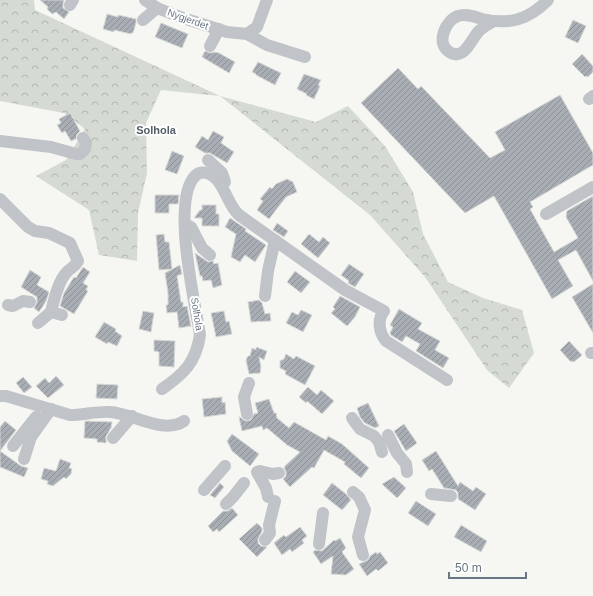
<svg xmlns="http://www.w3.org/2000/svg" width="593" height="596" viewBox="0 0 593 596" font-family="Arial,sans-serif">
<defs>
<pattern id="forest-crowns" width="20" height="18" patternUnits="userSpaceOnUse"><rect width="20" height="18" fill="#d5dbd3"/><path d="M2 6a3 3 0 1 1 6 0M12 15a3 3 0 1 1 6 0" fill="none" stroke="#b1b6b1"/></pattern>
<pattern id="building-hatch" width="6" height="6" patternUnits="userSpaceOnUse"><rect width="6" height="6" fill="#a8aeb4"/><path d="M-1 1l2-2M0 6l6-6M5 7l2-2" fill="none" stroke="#8d9298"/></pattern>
</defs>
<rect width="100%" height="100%" fill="#f6f6f3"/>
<!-- forest -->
<path fill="url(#forest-crowns)" d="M0,0H34L35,10L220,96L316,122L348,106L385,146L413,192L423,234L448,282L483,298L522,310L534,353L509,388L487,370L425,277L370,215L220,96L161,90L146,123L147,173L138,213L137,261L99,255L89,210L36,176L66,160L85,129L64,113L0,101Z"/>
<!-- building -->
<g fill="url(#building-hatch)" stroke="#d8d8d6">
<path d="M40,0H64L63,4V8L69,12L64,19L56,12L52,14L47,9L48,7Z"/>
<path d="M107,14L118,17V15L136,19V23L133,33H131V34L114,30V32L103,29Z"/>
<path d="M573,20L586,26L578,43L565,37Z"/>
<path d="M161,23L188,34L182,48L155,37Z"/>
<path d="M205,51L210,53L214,52L219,53L235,62L229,73L202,57Z"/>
<path d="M582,54L593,66V72L588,77L586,76L585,77L572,64Z"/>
<path d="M258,62L281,73L275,85L256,75V74L252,72Z"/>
<path d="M398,68L418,89L421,86L490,158L505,150L495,132L560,95L593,153V165L530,202L533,207L530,209L554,252L578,238L566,217L567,211L593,196V281L576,250L558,260L573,286L552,299L494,196L465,213L361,103Z"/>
<path d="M304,74L321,80L318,85L320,86L314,99L306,95L307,94L297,89Z"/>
<path d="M70,113L80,131L77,134L76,139L71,141L65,131L62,133L57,125L61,123L59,119Z"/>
<path d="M213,131L224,137L221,143L234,152L227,163L210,153H205L195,147L202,136L208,140Z"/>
<path d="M172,151L184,156L177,174L165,170Z"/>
<path d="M287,179L293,182L297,192L286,197L269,219L257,210L263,201L260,199L270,187L272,189L276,184Z"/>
<path d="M155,195H179L178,204H169V213H155Z"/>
<path d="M202,205H216V214H219V226H202V218H194L200,210H202Z"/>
<path d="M230,218L246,229L245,231L266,245L255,262L245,255L240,262L231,257L236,234L225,227Z"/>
<path d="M277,223L288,231L284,237L273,230Z"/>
<path d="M164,234L165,242H169L172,269L159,270L156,235Z"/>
<path d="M309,234L319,242L323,237L330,243L318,258L301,244Z"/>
<path d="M195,253L208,262L213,261L214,264L218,263L222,285L213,288L211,280L203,281L202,276H200Z"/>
<path d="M349,264L364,274L355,287L348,283L349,281L341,275Z"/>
<path d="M180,265L182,274L177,276L181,302H183V307L187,306L191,326L179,328L177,312L167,313L166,305H168V293L165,273Z"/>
<path d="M83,267L90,272L83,283L88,286L86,290L88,291L74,314L60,306L64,293L74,277L76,278Z"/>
<path d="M30,270L41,277L37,285L49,292L46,301L39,312L34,308L37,303V297L21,287Z"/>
<path d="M295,271L310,282L301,293L287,282Z"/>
<path d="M593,284V333L572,297Z"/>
<path d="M340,296L360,307L355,317L347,326L331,313L335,309L333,307Z"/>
<path d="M259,300L262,303L265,314L270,313L271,321L251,322L248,302Z"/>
<path d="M399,309L422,323L418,329L440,341L435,350L449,358L443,368L416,351L420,344L406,336L402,342L391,335L390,333L393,327L390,325Z"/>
<path d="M301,310L312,315L303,332L286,323L292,312L298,315Z"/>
<path d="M143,311L154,313L151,332L139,329Z"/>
<path d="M224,311L226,322L229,321L232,334L216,337L211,313Z"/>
<path d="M104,322L116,329L115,331L122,336L117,346L108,342L107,344L95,337Z"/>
<path d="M154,340L175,341L174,367L159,366V352L154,351Z"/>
<path d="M569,341L582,355L574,362L572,361L571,362L560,350Z"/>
<path d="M256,347L267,351L264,360L259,357L261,367L260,373L249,374L246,360L248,356H250L252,348L256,350Z"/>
<path d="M286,354L294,359L296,356L315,366L305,385L285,374L286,371L280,368V361L284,359Z"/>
<path d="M56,376L64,385L48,398L36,386L45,378L49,383Z"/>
<path d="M23,377L32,387L24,393L16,383Z"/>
<path d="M97,384L118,385L117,399L96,398Z"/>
<path d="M308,387L317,395L321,390L334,401L322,414L307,401L306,403L299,397Z"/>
<path d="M222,397V403L225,402L226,414L204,417L202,399Z"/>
<path d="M269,399L274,413H276L277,418L289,428L294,422L326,440L328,436L342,444L369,468L361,478L344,464L345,462L324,450L314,468L312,467L290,487L283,479L286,476V472L284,467L300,452L287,445L267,428L263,430L262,426L242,431L239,417H240L245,421L251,420L254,414L258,413L255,403Z"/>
<path d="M368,403L379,426L375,428L365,423L360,417L357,408Z"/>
<path d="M5,421L16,430L0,451L21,466L28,468L24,477L0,467V427Z"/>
<path d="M85,421L112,422L111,428L106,436V443L97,442V439L84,438Z"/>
<path d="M404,424L417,443L406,451L394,431Z"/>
<path d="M232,434L259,454L250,466L232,451L227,441Z"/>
<path d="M436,451L458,486L460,482L473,491L476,487L486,494L475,510L458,499V493L456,490L444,488L432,469L429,471L422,460Z"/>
<path d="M60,459L71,463L69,468L72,469L71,474L66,479L64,477L53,486L47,484L48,481L41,479L44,468L56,471Z"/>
<path d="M394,477L406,488L397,498L382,484Z"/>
<path d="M220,483L224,487L215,498L210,495Z"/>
<path d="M332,483L346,494L351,500L342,510L323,495Z"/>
<path d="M416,501L436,514L428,526L408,513Z"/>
<path d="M232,508L238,515L219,532L217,529L213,532L208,526L223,511H228Z"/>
<path d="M257,523L262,528V531L258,539V543L261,546L267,547L257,557L239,539Z"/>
<path d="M461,525L487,541L481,552L454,537Z"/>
<path d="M300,527L307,536L302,540L304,543L292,552L290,549L282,555L274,543L284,535L286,537Z"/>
<path d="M340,538L346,548L342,552L354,569L346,575L331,574L333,556L321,564L313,552L315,550L322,551L334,540L335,541Z"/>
<path d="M376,552L377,554L380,552L388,563L378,571L376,569L367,576L359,564L368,560L370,556Z"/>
</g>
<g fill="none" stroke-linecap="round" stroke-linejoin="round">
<!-- minor -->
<g stroke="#c0c3c7" stroke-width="12">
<path d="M145,0L157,8L183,18L227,32L247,34L267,45L305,57"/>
<path d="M70,5L73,0"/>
<path d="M143,20L157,8"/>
<path d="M494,21C489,24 483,27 479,31C471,39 464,63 448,51C436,42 446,20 458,16C465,13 475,17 482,19C510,25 528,20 548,0"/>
<path d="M247,34L257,27L267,0"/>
<path d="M210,46L219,29"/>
<path d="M589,99L593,96"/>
<path d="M0,141L51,147L76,154H80L85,149L86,143L83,138"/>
<path d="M208,160L222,173L225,182"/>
<path d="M0,199L28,227L35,231L49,233L70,243L78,261C74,268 72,267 67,272C58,281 54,300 51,312"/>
<path d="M546,214L593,187"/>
<path d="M185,224L191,227L202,248L210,255"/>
<path d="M265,296L268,271L275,240"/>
<path d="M8,305L13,306L23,301L30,302"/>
<path d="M38,323L51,312L62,315"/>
<path d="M591,353H593"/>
<path d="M162,389C184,374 196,362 200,335C195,302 171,201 195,176C198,173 202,172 206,173C224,177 226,204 239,215L345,290L384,311C377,319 379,333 386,341L447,380"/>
<path d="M0,396H6L70,415C83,415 97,411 110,412C132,413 164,435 184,421"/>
<path d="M247,414L244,397L249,383"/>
<path d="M352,418L360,429L374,436L379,442L382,452"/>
<path d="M388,435L397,453L406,464L407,472"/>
<path d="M113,438L132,416"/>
<path d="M13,446L36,417"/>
<path d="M24,459L31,437L51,409"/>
<path d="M204,490L225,466"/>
<path d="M353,492L359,497L365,510L358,537L363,555"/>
<path d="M431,494L451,496"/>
<path d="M268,497L266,488L257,472L260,471L273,474L279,473"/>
<path d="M226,504L233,497L244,483"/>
<path d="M265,540L270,533L269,525L275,501"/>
<path d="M319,544L323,513"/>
</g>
</g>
<g text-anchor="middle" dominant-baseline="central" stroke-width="4" stroke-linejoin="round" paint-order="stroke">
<!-- street labels -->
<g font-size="10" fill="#687582" stroke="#fff">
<text transform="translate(188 19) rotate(20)">Nygjerdet</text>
<text transform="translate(197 314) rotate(81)">Solhola</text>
</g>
<!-- neighbourhood labels -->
<g font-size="11" font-weight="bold" fill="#555e68" stroke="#fff">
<text x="156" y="130">Solhola</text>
</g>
</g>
<!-- scale -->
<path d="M449 572v6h77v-6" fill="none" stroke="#687582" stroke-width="2"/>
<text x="455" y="572" font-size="12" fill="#687582" stroke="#ffffff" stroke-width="3" paint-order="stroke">50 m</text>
</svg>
